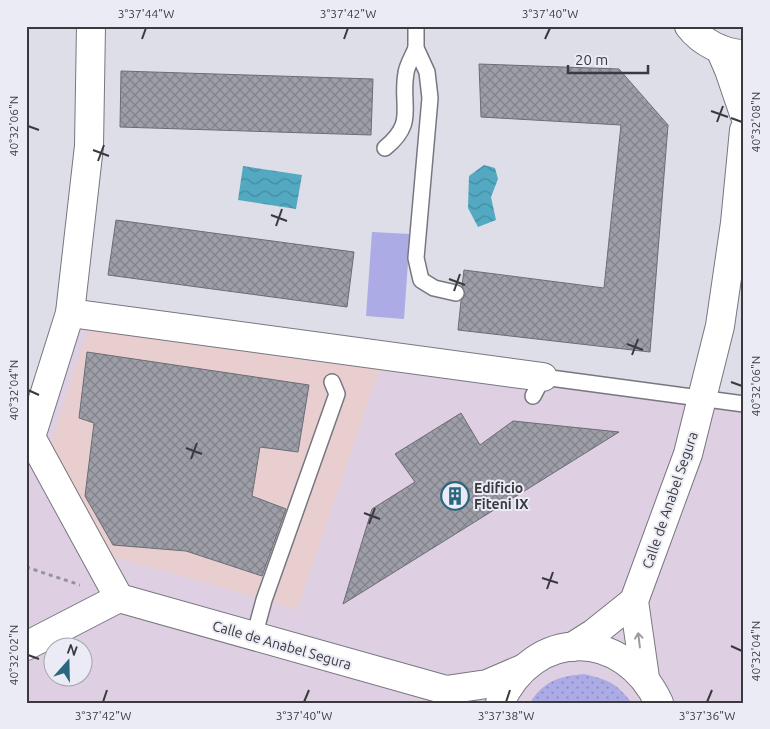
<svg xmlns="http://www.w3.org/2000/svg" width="770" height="729" viewBox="0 0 770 729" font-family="Ubuntu,sans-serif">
<defs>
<pattern id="park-dots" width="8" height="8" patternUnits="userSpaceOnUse" patternTransform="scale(1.25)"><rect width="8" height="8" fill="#acabe5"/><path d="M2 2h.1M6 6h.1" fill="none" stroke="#8d8cbb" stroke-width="1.8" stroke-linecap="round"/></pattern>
<pattern id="water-waves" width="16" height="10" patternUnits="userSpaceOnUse" patternTransform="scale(1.25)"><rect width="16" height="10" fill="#52a9c1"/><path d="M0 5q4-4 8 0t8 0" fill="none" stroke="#458b9e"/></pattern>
<pattern id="building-cross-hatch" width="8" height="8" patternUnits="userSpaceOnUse" patternTransform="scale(1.25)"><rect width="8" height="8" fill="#9e9ea8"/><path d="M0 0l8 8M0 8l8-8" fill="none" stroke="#82828a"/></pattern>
</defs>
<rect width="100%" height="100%" fill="#dddee8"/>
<!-- commercial -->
<path fill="#decfe2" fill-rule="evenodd" d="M70,313L744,404V703H26V440ZM52,646H82V676H52Z"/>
<!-- education -->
<path fill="#e8cece" d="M88,328L381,365L297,610L203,582L114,557L50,447Z"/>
<!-- park -->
<path fill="url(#park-dots)" d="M584,674C609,680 616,683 632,703H530C543,681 560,676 584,674Z"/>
<!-- pitch -->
<path fill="#acabe5" d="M372,232L410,234L404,319L366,316Z"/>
<!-- water -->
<g fill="url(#water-waves)">
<path d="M484,165L495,168L498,179L491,197L496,220L478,227L468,208L469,176Z"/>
<path d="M243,166L302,175L296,209L238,200Z"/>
</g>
<!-- building -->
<g fill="url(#building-cross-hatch)" stroke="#6b6c75">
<path d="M479,64L619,69L668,125L650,352L458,330L461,301L465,295L462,286L464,270L604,288L621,125L481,117Z"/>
<path d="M121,71L373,79L371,135L120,127Z"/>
<path d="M116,220L354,252L347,307L108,275Z"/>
<path d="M87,352L309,385L298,452L260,447L252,496L286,509L262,576L186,551L113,545L85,496L94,423L79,418Z"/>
<path d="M461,413L480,445L513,421L619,432L343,604L372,509L415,482L395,454Z"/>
</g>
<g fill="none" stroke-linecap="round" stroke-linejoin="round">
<defs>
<g id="lane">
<path d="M416,26V48L427,72L430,98L416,258L421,280L434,288L456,293"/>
<path d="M385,148C417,122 400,107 406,73C407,65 413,56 416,48"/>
<path d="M533,396L543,377L744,404"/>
<path d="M254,637L264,600L337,394L332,382"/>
</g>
<g id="street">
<path d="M689,26C701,42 724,54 744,54"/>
<path d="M720,49L729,70L744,114"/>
<path d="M70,313L543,377"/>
<path d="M31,437L70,313L89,146L91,26"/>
<path d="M26,440L31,437L119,598"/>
<path d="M119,598L446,690L487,684L522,669"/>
<path d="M26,646L119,598"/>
<path d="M572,647L594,633L634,601"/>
<path d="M645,678L634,601L688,454L720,326L735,223L744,130"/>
<path d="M500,703C534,627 624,628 659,703"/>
</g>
</defs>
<!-- lane casing -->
<use href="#lane" stroke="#777780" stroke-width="18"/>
<!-- street casing -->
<use href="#street" stroke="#777780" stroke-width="30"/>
<!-- path -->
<path stroke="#93949b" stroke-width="3" stroke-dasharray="4 4" stroke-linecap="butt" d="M26,567L80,585"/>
<!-- lane -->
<use href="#lane" stroke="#fff" stroke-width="15"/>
<!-- street -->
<use href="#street" stroke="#fff" stroke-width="28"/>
</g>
<!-- one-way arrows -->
<defs><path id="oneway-shaft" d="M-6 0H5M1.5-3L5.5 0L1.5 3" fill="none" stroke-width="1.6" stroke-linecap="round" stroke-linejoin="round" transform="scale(1.25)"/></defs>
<use stroke="#9c9c9e" href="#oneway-shaft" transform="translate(639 640) rotate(-97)"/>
<!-- ticks -->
<path fill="none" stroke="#3a3a3e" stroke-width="2" d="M142,39L146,28M344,39L348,28M545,39L550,28M711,111L728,117M731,118L742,122M717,122L723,106M28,126L39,130M93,150L109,156M98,161L104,145M271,215L287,221M276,226L282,209M449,279L465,285M454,291L460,274M627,344L643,350M632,355L638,339M731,382L742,386M28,390L39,395M186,448L202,454M191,459L197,443M364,513L380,519M369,524L375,508M542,578L558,583M547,589L553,572M731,646L742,651M28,655L39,659M103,702L107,690M304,702L309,690M506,702L510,690M707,702L712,690"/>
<!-- icons -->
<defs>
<symbol id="building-ring" viewBox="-11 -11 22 22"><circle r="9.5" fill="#ebebf5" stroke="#2a677e" stroke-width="1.5"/><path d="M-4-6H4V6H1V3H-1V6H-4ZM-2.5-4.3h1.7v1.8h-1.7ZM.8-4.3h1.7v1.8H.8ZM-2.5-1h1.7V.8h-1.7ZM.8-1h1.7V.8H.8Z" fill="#2a677e"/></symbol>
</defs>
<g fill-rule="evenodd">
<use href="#building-ring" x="439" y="480" width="32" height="32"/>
</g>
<g text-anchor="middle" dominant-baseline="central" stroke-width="4" stroke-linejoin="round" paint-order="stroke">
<!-- poi labels -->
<g font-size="14" font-weight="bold" fill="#3a3a3e" stroke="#ebebf5" text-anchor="start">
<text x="474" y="488">Edificio<tspan x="474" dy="16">Fiteni IX</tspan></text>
</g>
<!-- street labels -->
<g font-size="14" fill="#3a3a3e" stroke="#ebebf5">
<text transform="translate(670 500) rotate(-71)">Calle de Anabel Segura</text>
<text transform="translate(282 645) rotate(16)">Calle de Anabel Segura</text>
</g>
</g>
<!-- border -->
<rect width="770" height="729" fill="none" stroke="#ebebf5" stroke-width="55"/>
<!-- north arrow -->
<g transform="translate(68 662) rotate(20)"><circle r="24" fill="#ebebf5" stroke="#a4a4ac"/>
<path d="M0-4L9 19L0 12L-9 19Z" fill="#2a677e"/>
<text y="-8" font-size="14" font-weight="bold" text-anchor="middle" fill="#3a3a3e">N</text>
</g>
<!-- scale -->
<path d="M568 65v8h80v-8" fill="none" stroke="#3a3a3e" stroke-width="2.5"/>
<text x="575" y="65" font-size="15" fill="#3a3a3e" stroke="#ebebf5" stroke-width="4" paint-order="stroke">20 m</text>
<rect x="28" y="28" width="714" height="674" fill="none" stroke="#3a3a3e" stroke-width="2"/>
<g font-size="12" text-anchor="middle" fill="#3a3a3e">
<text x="146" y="18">3°37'44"W</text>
<text x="348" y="18">3°37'42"W</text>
<text x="550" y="18">3°37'40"W</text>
<text transform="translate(756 122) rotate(-90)" y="4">40°32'08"N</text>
<text transform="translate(14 126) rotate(-90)" y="4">40°32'06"N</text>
<text transform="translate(756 386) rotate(-90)" y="4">40°32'06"N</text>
<text transform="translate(14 390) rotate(-90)" y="4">40°32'04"N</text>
<text transform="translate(756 651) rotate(-90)" y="4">40°32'04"N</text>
<text transform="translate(14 655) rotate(-90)" y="4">40°32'02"N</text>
<text x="103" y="720">3°37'42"W</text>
<text x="304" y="720">3°37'40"W</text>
<text x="506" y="720">3°37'38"W</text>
<text x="707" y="720">3°37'36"W</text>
</g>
</svg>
